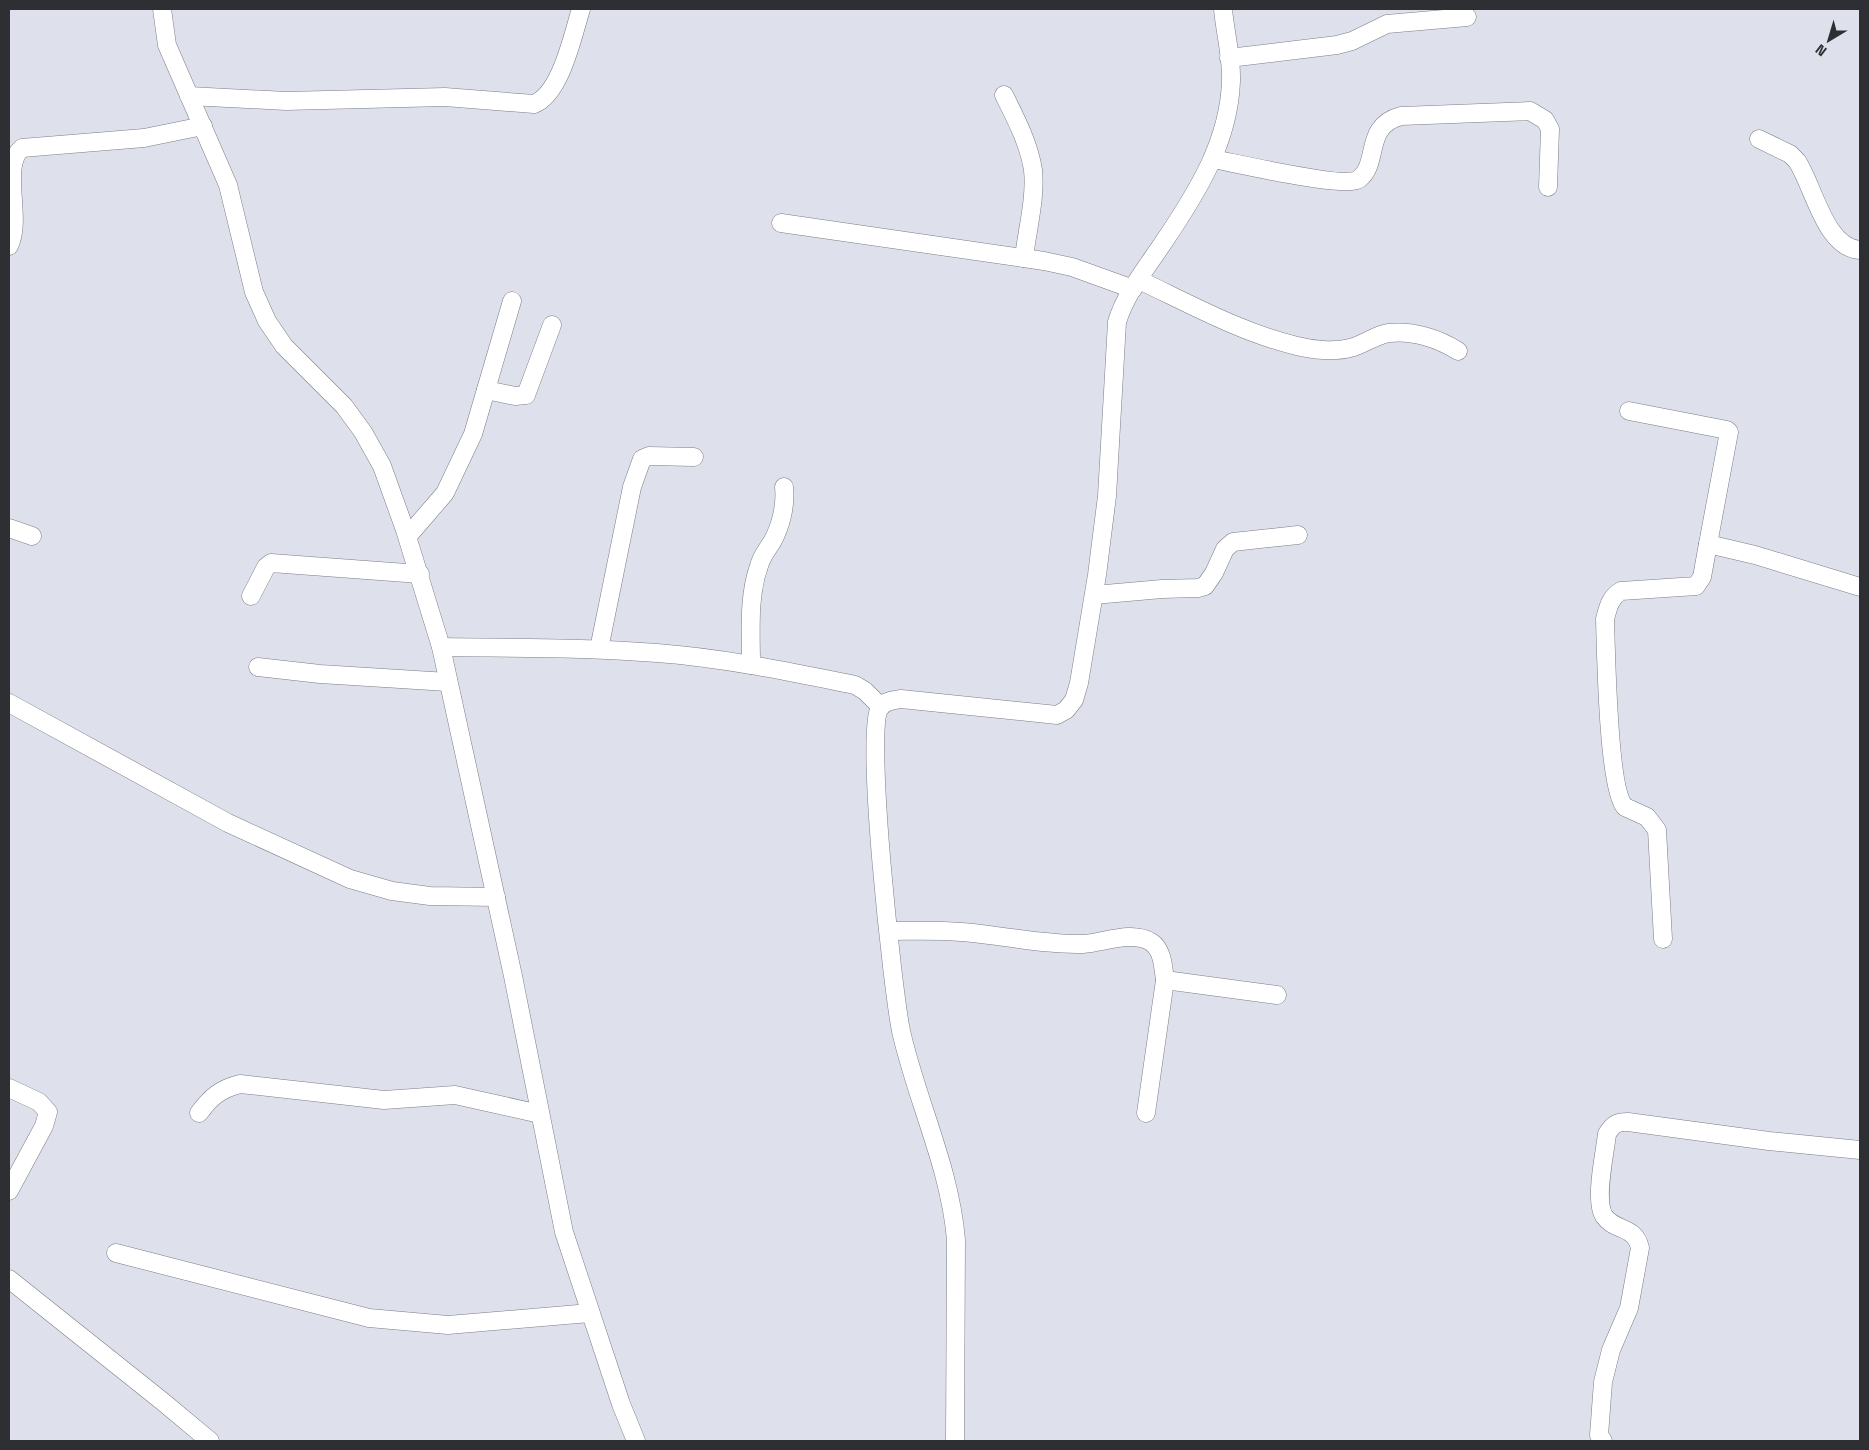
<svg xmlns="http://www.w3.org/2000/svg" width="1869" height="1450" viewBox="0 0 1869 1450" font-family="'Space Grotesk',sans-serif">
<rect width="100%" height="100%" fill="#dee1eb"/>
<g fill="none" stroke-linecap="round" stroke-linejoin="round">
<defs>
<g id="minor">
<path d="M162,9L167,45L228,185L254,292L267,321L284,346L344,406L363,432L382,466L405,530L441,647L513,976L564,1232L621,1404L636,1441"/>
<path d="M1229,58L1337,45L1352,41L1387,24L1467,17"/>
<path d="M1004,95C1016,119 1029,144 1033,170C1036,198 1027,230 1024,258"/>
<path d="M189,96L286,101L445,97L534,104C561,94 573,34 581,9"/>
<path d="M1759,139L1790,154L1797,161C1814,187 1825,248 1860,250"/>
<path d="M1213,159C1235,163 1346,189 1359,179C1380,163 1363,126 1401,116L1530,111L1545,120L1550,129L1548,187"/>
<path d="M781,223L1044,261L1072,267L1133,289"/>
<path d="M9,246C23,218 0,166 22,148L144,138L203,126"/>
<path d="M1139,280C1190,304 1242,333 1297,346C1312,350 1335,352 1350,348C1363,345 1375,335 1389,333C1413,330 1439,339 1458,351"/>
<path d="M486,390L515,396L526,395L552,325"/>
<path d="M1629,411L1727,430L1729,432L1708,544"/>
<path d="M9,528L32,536"/>
<path d="M408,536L445,493L473,434L512,301"/>
<path d="M1094,595L1162,589L1198,588L1205,586L1214,573L1225,549L1233,542L1298,535"/>
<path d="M251,596L266,567L271,563L420,574"/>
<path d="M441,647C513,648 585,647 657,653C724,658 790,672 855,685L865,691L881,707"/>
<path d="M599,649L632,487L642,459L649,456L694,457"/>
<path d="M751,665C751,633 748,596 759,566C761,557 767,550 772,542C781,526 786,505 784,487"/>
<path d="M258,667L320,674L448,682"/>
<path d="M9,703L228,823L350,879L392,891L430,896L496,897"/>
<path d="M889,931C913,931 937,930 961,932C1002,935 1042,945 1083,944C1103,943 1132,930 1151,942C1163,950 1163,967 1165,980L1146,1113"/>
<path d="M1663,939L1657,830L1647,817L1625,807C1608,790 1606,650 1605,619C1608,608 1610,597 1621,591L1696,586L1702,577L1708,544L1755,555L1860,587"/>
<path d="M1165,980L1277,995"/>
<path d="M9,1088L39,1102L48,1112L44,1126L9,1191"/>
<path d="M199,1113C211,1097 220,1089 240,1084L384,1100L455,1095L540,1114"/>
<path d="M116,1253L369,1318L448,1325L590,1313"/>
<path d="M9,1279L162,1401L210,1441"/>
<path d="M955,1441L956,1240C950,1167 917,1102 901,1031C893,992 864,730 880,707C885,701 894,700 901,699L1057,715L1066,710L1074,700L1079,683L1097,575L1107,496L1117,322C1126,292 1148,266 1165,240C1198,191 1229,141 1231,81C1232,58 1225,32 1223,9"/>
<path d="M1603,1441L1599,1435L1603,1382L1611,1350L1629,1308L1640,1248C1635,1225 1615,1232 1604,1216C1594,1200 1605,1153 1607,1134C1613,1124 1617,1122 1628,1122L1769,1141L1860,1150"/>
</g>
</defs>
<!-- minor casing -->
<use href="#minor" stroke="#7a7d86" stroke-width="19"/>
<!-- minor -->
<use href="#minor" stroke="#fff" stroke-width="18"/>
</g>
<!-- border -->
<rect width="1869" height="1450" fill="none" stroke="#2e2f33" stroke-width="20"/>
<!-- north arrow -->
<g transform="translate(1829 40) rotate(218)" stroke="#dee1eb" stroke-width="4" paint-order="stroke">
<path d="M0-4L9 19L0 12L-9 19Z" fill="#2e2f33"/>
<text y="-8" font-size="14" font-weight="bold" text-anchor="middle" fill="#2e2f33">N</text>
</g>
</svg>
